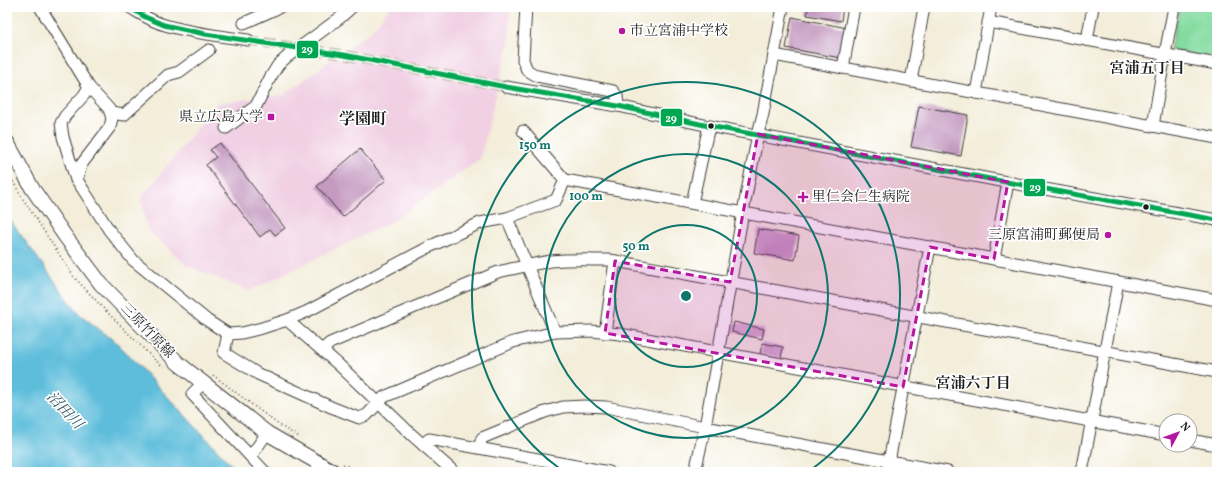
<svg xmlns="http://www.w3.org/2000/svg" width="1224" height="479" viewBox="0 0 1224 479" font-family="Vollkorn,'Noto Serif JP',serif">
<rect width="100%" height="100%" fill="#fff"/>
<filter id="ink" filterUnits="userSpaceOnUse"><feTurbulence type="fractalNoise" baseFrequency=".025" numOctaves="2"/><feDisplacementMap in="SourceGraphic" scale="8" xChannelSelector="R" yChannelSelector="G"/><feConvolveMatrix kernelMatrix="1 2 1 2 8 2 1 2 1" color-interpolation-filters="sRGB"/></filter>
<filter id="wash" filterUnits="userSpaceOnUse"><feTurbulence type="fractalNoise" baseFrequency=".012" numOctaves="4" result="noise"/><feDisplacementMap in="SourceGraphic" scale="16" xChannelSelector="R" yChannelSelector="G"/><feGaussianBlur stdDeviation="0.9" result="paint"/><feColorMatrix in="noise" values="0 0 0 0 0 0 0 0 0 0 0 0 0 0 0 0 0 1.4 0 .05"/><feComposite in="paint" operator="in"/></filter>
<g filter="url(#wash)">
<rect width="100%" height="100%" fill="#f3edd9"/>
<!-- built -->
<path fill="#f1d0e4" d="M390,7H510L509,43L480,159L391,222L249,291L186,265L148,230L140,199L218,103L283,95L370,32Z"/>
<!-- green -->
<path fill="#83dba0" stroke="#507c5e" d="M1180,7H1217V59L1170,50Z"/>
<!-- water -->
<path fill="#5dbddb" stroke="#3c6c7c" d="M7,216L78,313L118,344L238,472H7Z"/>
<g id="blocks">
<!-- building -->
<g fill="#c49ac1">
<path d="M808,7H843L841,21L807,15Z"/>
<path d="M792,17L847,28L841,58L786,48Z"/>
<path d="M919,106L968,115L961,156L911,147Z"/>
<path d="M220,143L285,228L275,235L270,229L260,237L206,165L216,157L210,150Z"/>
<path d="M360,149L386,180L343,217L317,186Z"/>
<path d="M758,229L799,236L795,260L754,253Z"/>
<path d="M734,322L764,329L762,339L732,332Z"/>
<path d="M762,343L783,347L781,358L760,354Z"/>
</g>
</g>
</g>
<g filter="url(#ink)">
<use href="#blocks" fill-opacity="0" stroke="#3c3b38" stroke-width="1"/>
<g fill="none" stroke-linecap="round" stroke-linejoin="round">
<!-- minor-tunnel -->
<path stroke="#c8c3b3" stroke-width="11" stroke-dasharray="11 5.5" stroke-linecap="butt" d="M248,40L344,55L506,87"/>
<defs>
<g id="minor">
<path d="M40,7L89,87L109,109L112,118L110,127L81,165L77,180L109,230L133,260L208,321L228,334L242,333L262,328L287,320L306,312L431,246L480,223L507,218L556,200L565,180"/>
<path d="M129,7C141,14 152,22 165,25C192,33 220,36 248,40"/>
<path d="M526,7L523,60L527,70L537,76L613,91L617,96L618,106"/>
<path d="M783,7L763,114L758,134L743,212L705,427L948,472"/>
<path d="M988,22L1217,64"/>
<path d="M244,23L280,7"/>
<path d="M1087,40L1093,7"/>
<path d="M774,55L1217,138"/>
<path d="M843,68L854,7"/>
<path d="M911,81L924,7"/>
<path d="M506,87L618,106L709,126L990,179L1217,220"/>
<path d="M976,93L991,7"/>
<path d="M111,113L124,115L168,75L179,72L209,50"/>
<path d="M1153,126L1165,54L1174,7"/>
<path d="M226,128L256,106L270,78L278,65L288,56L341,17L352,7"/>
<path d="M523,131L565,180L1217,300"/>
<path d="M76,180L63,137L61,123L65,116L84,95L89,87"/>
<path d="M692,203L709,126"/>
<path d="M507,218L555,332"/>
<path d="M994,259L1008,182"/>
<path d="M287,320L339,365L412,435L454,472"/>
<path d="M605,333L615,261"/>
<path d="M228,334L224,353L258,374L331,407L359,418L367,415L384,397L513,342L555,332L591,331L620,334L1166,435"/>
<path d="M322,350L330,343L498,272C516,268 533,264 551,261C570,259 591,260 610,260L1217,372"/>
<path d="M203,383L192,394L265,472"/>
<path d="M1190,440L1217,445"/>
<path d="M423,445L429,439L609,472"/>
<path d="M479,448L482,438L545,412L563,407L585,406L606,407L705,427L695,472"/>
<path d="M251,456L267,433"/>
<path d="M887,472L930,247"/>
<path d="M1082,472L1118,282"/>
</g>
<path id="major" d="M7,142L32,188L65,236L101,284L178,363L267,433L334,472"/>
</defs>
<!-- minor casing -->
<use href="#minor" stroke="#3c3b38" stroke-width="13"/>
<!-- major casing -->
<use href="#major" stroke="#3c3b38" stroke-width="16"/>
<!-- path -->
<g stroke="#3c3b38" stroke-width="1.5" stroke-dasharray="1 3" stroke-linecap="butt">
<path d="M7,115L12,131"/>
<path d="M7,171L23,199L74,277L105,310L155,360L165,368"/>
<path d="M213,375L279,425L299,437"/>
<path d="M343,464L361,472"/>
</g>
<!-- minor -->
<use href="#minor" stroke="#fff" stroke-width="11"/>
<!-- major -->
<use href="#major" stroke="#fff" stroke-width="14"/>
<defs>
<path id="bus-1" d="M129,7L145,17L164,25L205,34L344,55L506,87L618,106L709,126L990,179L1217,220"/>
</defs>
<!-- bus-1 casing -->
<use href="#bus-1" stroke="#fff" stroke-width="8"/>
<!-- bus-1 -->
<use href="#bus-1" stroke="#00a651" stroke-width="5"/>
</g>
</g>
<!-- marked area -->
<path fill="#b5179e" fill-opacity="0.2" stroke="#b5179e" stroke-width="3" stroke-dasharray="8 5" stroke-linejoin="round" d="M758,134L1008,182L994,259L930,247L903,387L605,333L615,261L730,282Z"/>
<!-- distance rings -->
<g fill="none" stroke="#0f766e" stroke-width="2">
<circle cx="686" cy="296" r="71"/>
<circle cx="686" cy="296" r="142"/>
<path d="M563 471A214 214 0 1 1 809 471"/>
</g>
<!-- markers -->
<g fill="#b5179e" stroke="#fff" stroke-width="1.5">
<circle cx="622" cy="31" r="4"/>
<rect x="267" y="113" width="8" height="8" rx="2"/>
<path d="M801 191h4v4h4v4h-4v4h-4v-4h-4v-4h4z"/>
<circle cx="1108" cy="235" r="4"/>
</g>
<g fill="#1c1c1c" stroke="#fff" stroke-width="1.5">
<circle cx="711" cy="126" r="3.5"/>
<circle cx="1146" cy="207" r="3.5"/>
</g>
<g text-anchor="middle" dominant-baseline="central" stroke-width="3.5" stroke-linejoin="round" paint-order="stroke">
<!-- poi labels -->
<g font-size="14" fill="#1c1c1c" stroke="#fff" text-anchor="start">
<text x="630" y="31">市立宮浦中学校</text>
<text x="263" y="117" text-anchor="end">県立広島大学</text>
<text x="812" y="197">里仁会仁生病院</text>
<text x="1100" y="235" text-anchor="end">三原宮浦町郵便局</text>
</g>
<!-- street labels -->
<g font-size="14" fill="#1c1c1c" stroke="#fff">
<text transform="translate(147 331) rotate(46)">三原竹原線</text>
</g>
<!-- neighbourhood labels -->
<g font-size="15" font-weight="bold" fill="#1c1c1c" stroke="#fff">
<text x="1147" y="69">宮浦五丁目</text>
<text x="973" y="384">宮浦六丁目</text>
</g>
<!-- water labels -->
<g font-size="15" font-style="italic" fill="#365c68" stroke="#fff">
<text transform="translate(64 411) rotate(47)">沼田川</text>
</g>
<!-- quarter labels -->
<g font-size="16" font-weight="bold" fill="#1c1c1c" stroke="#fff">
<text x="363" y="120">学園町</text>
</g>
</g>
<circle cx="686" cy="296" r="6" fill="#0f766e" stroke="#fff" stroke-width="2"/>
<g font-size="12" text-anchor="middle" font-weight="bold" fill="#0f766e" stroke="#fff" stroke-width="3.5" stroke-linejoin="round" paint-order="stroke">
<text x="535" y="149">150 m</text>
<text x="586" y="200">100 m</text>
<text x="636" y="250">50 m</text>
</g>
<g stroke="#fff" stroke-width="1.5">
<rect x="296" y="40" width="23" height="19" rx="4" fill="#00a651"/>
<rect x="660" y="108" width="23" height="19" rx="4" fill="#00a651"/>
<rect x="1023" y="178" width="23" height="19" rx="4" fill="#00a651"/>
</g>
<g font-size="11" text-anchor="middle" font-weight="bold" fill="#fff">
<text x="307" y="53">29</text>
<text x="671" y="122">29</text>
<text x="1035" y="191">29</text>
</g>
<!-- margin -->
<rect width="1224" height="479" fill="none" stroke="#fff" stroke-width="24"/>
<!-- north arrow -->
<g transform="translate(1178 433) rotate(49)"><circle r="19" fill="#ffffff" stroke="#a4a4a4"/>
<path d="M0-3L7 15L0 10L-7 15Z" fill="#b5179e"/>
<text y="-6" font-size="11" font-weight="bold" text-anchor="middle" fill="#1c1c1c">N</text>
</g>
</svg>
